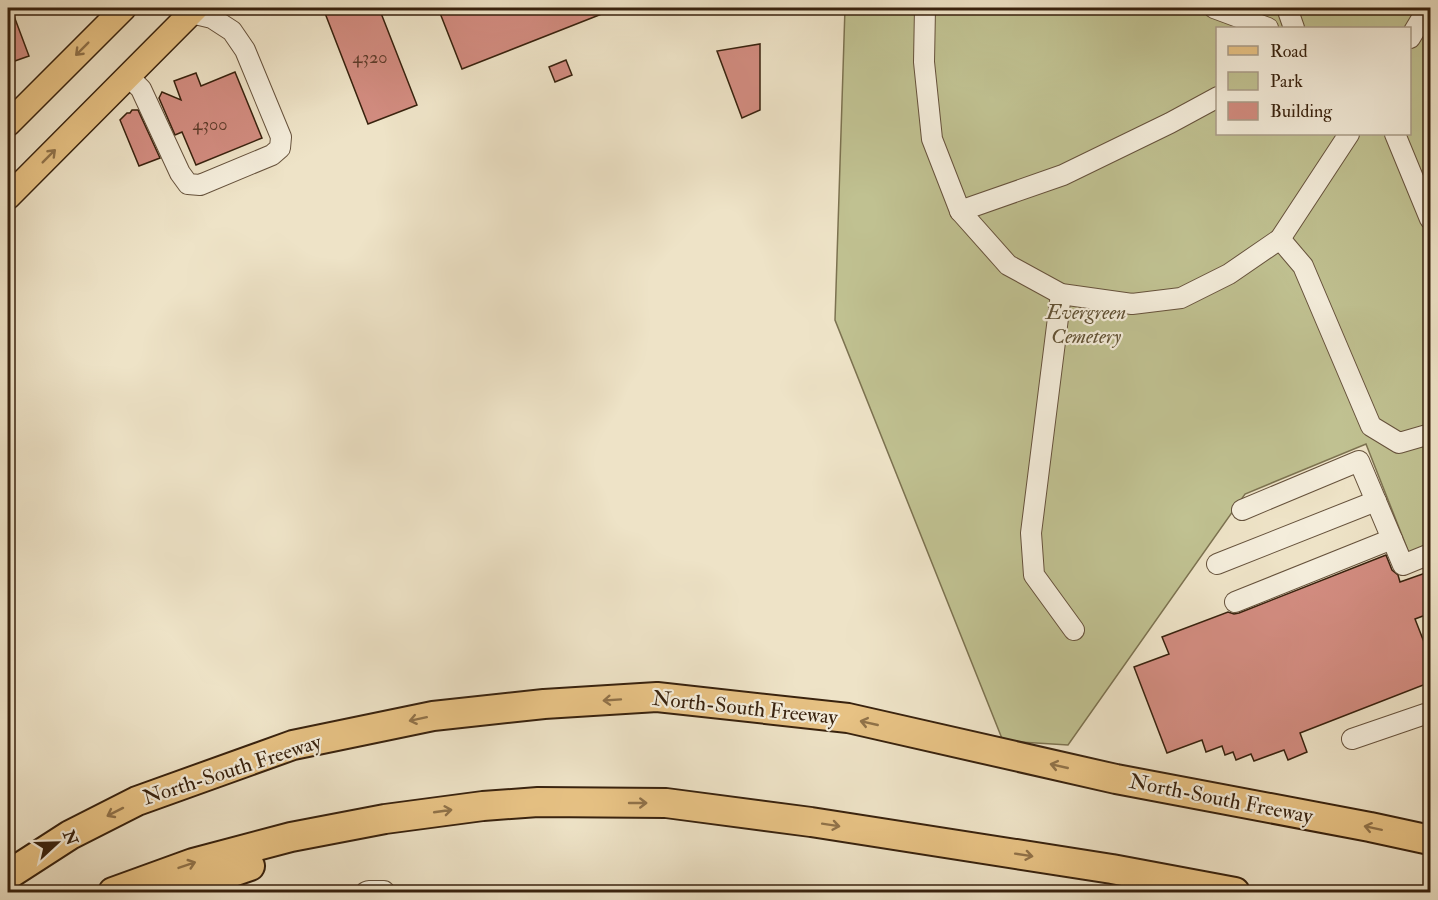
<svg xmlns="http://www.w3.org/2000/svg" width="1438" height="900" viewBox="0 0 1438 900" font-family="'IM FELL Double Pica',serif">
<rect width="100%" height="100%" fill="#eee3c7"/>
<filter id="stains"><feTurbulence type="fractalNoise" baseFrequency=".00333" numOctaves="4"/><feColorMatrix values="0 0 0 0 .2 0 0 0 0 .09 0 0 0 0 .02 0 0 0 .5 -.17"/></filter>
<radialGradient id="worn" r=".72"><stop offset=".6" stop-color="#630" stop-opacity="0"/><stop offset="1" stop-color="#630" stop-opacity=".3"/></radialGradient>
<!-- green -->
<path fill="#c0c191" stroke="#7c7250" stroke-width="1.5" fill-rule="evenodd" d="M845,8H1430V544L1409,553L1366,444L1245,494L1068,745L1003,741L835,320ZM1218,28H1410V134H1218Z"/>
<!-- building -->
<g fill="#d28c80" stroke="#38220e" stroke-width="1.5">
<path d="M8,8H11L29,56L12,62L8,49Z"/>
<path d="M323,8H379L417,105L368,124Z"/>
<path d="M438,8H617L462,69Z"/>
<path d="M760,44V110L742,118L717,51Z"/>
<path d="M566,60L572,75L555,82L549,67Z"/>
<path d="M235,72L262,138L196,165L182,132L175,135L159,98L162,92L181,100L174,81L196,73L201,86Z"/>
<path d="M132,110H138L160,158L139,166L120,120L127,113H130Z"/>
<path d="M1386,555L1392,570L1398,575L1400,582L1431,571V613L1415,619L1431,660V682L1300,733L1307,752L1288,760L1284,750L1254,761L1251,754L1236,760L1233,752L1225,755L1222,746L1206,752L1202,740L1167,753L1134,667L1169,654L1162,637L1228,612L1234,614L1239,613Z"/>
</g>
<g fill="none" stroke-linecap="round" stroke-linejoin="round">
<defs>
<g id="minor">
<path d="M925,8L924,62L932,139L960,211L1008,265L1061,294L1132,304L1181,298L1229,274L1280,239L1349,134"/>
<path d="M1214,8L1268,28"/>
<path d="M1287,8L1294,28"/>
<path d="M1410,38L1428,8"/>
<path d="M128,76L141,89L180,173L188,184L200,185L272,155L280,148L281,137L245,50L232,31L212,18L191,13L185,8"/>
<path d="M1395,134L1430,219"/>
<path d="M960,211L1063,175L1170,123L1218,97"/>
<path d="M1280,239L1303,266L1371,426L1399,443L1430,434"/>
<path d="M1061,294L1031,533L1034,575L1074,630"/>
<path d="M1242,510L1359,461L1403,565L1430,554"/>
<path d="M1217,564L1376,501"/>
<path d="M1235,602L1392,539"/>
<path d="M1352,739L1425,714L1430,718"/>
<path d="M366,892L369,891H384L385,892"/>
</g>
<g id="major">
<path d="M8,124L124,8"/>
<path d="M8,197L196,8"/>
</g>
<g id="highway">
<path d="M8,875L70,835L137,801L293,745L433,716L544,704L657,697L848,718L1116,779L1370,827L1430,840"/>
<path d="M113,892L193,863L291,837L385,819L483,806L538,802L666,803L811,822L1112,869L1235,892"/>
<path d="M174,892L250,866"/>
</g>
</defs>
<!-- minor casing -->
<use href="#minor" stroke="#66523c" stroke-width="22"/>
<!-- major casing -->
<use href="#major" stroke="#38220e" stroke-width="27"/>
<!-- highway casing -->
<use href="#highway" stroke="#38220e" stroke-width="32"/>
<!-- minor -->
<use href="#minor" stroke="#f4eddb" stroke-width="20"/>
<!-- major -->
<use href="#major" stroke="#e7c284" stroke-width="24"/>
<!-- highway -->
<use href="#highway" stroke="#e7c284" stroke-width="28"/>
</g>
<!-- one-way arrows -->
<defs><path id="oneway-shaft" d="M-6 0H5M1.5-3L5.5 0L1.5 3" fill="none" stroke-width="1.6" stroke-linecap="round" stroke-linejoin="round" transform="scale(1.5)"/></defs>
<g stroke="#907249">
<use href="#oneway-shaft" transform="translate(82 49) rotate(135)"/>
<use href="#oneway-shaft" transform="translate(49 156) rotate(-45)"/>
<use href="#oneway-shaft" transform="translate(612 700) rotate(176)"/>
<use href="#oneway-shaft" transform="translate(418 719) rotate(168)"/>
<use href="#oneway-shaft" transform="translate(869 723) rotate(-167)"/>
<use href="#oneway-shaft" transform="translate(1059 766) rotate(-167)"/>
<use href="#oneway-shaft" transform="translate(638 803)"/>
<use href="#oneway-shaft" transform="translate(443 811) rotate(-8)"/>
<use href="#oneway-shaft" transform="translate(115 812) rotate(153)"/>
<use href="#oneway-shaft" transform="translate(831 825) rotate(9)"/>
<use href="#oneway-shaft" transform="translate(1373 828) rotate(-168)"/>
<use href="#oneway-shaft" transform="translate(1024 855) rotate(9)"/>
<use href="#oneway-shaft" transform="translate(187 865) rotate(-19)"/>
</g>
<g text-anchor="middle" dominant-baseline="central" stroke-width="4.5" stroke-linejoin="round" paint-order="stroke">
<!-- number labels -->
<g font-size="18" fill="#5e3c2a">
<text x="370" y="57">4320</text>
<text x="210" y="124">4300</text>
</g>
<!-- park labels -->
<g font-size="21" font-style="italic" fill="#615235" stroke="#f4eddb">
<text x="1086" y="312">Evergreen<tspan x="1086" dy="24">Cemetery</tspan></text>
</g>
<!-- street labels -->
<g font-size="21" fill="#38220e" stroke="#f4eddb">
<text transform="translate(745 708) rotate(6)">North-South Freeway</text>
<text transform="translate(232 770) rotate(-18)">North-South Freeway</text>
<text transform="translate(1221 799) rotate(11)">North-South Freeway</text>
</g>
</g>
<!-- margin -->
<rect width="1438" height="900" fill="none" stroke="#eee3c7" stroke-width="30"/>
<rect x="9" y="9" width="1420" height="882" fill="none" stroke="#38220e" stroke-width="3"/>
<rect x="15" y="15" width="1408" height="870" fill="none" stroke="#38220e" stroke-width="1.5"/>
<!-- legend -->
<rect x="1216" y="27" width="195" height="108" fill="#f4eddb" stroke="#a99c89" stroke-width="1.5"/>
<rect x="1228" y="46" width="30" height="9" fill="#e7c284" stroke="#a99c89" stroke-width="1.5"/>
<text x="1270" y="57" font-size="18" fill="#38220e">Road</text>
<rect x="1228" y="72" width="30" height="18" fill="#c0c191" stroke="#a99c89" stroke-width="1.5"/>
<text x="1270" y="87" font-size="18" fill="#38220e">Park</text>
<rect x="1228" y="102" width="30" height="18" fill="#d28c80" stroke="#a99c89" stroke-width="1.5"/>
<text x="1270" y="117" font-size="18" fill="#38220e">Building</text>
<!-- north arrow -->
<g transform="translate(57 843) rotate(68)" stroke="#f4eddb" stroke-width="4.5" paint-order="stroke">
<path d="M0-4.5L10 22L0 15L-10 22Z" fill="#38220e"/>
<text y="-9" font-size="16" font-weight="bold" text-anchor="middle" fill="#38220e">N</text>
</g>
<rect width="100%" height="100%" filter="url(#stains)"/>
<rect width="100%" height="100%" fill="url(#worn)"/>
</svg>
